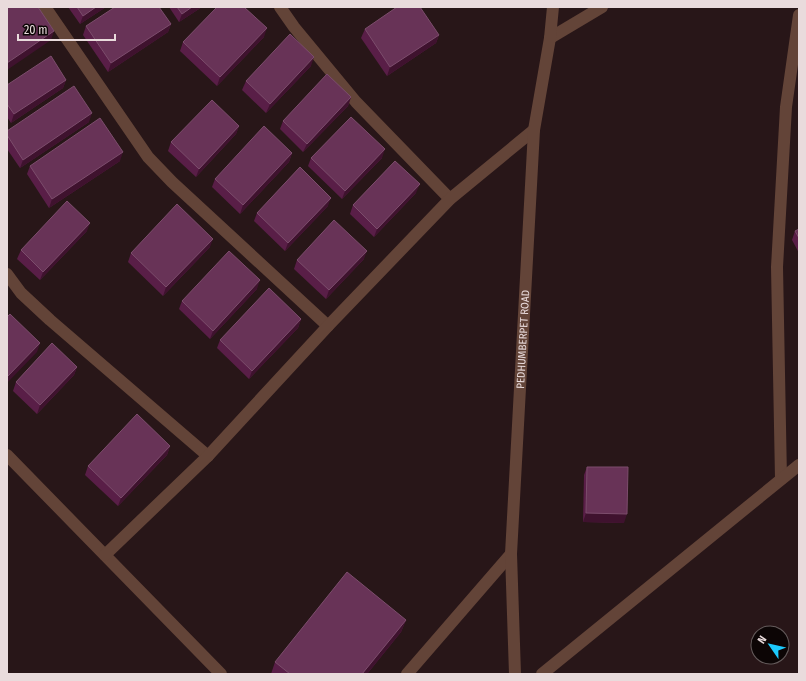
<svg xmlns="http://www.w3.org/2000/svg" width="806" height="681" viewBox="0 0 806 681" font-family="'Fira Sans Condensed',sans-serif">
<rect width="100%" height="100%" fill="#281618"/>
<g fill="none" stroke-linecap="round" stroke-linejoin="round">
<!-- minor -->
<g stroke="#634438" stroke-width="12">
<path d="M45,7L148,157L172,182L328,326"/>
<path d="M280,7L294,27L356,102L450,199"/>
<path d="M550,38L602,7"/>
<path d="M7,274L21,293L50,320L208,456"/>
<path d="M7,455L221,674"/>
<path d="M781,479L777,267L786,107L799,15"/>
<path d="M105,555L208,456L328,326L450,199L534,130"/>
<path d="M407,674L511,554"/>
<path id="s1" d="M515,674L511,554L534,130L550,38L553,7"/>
<path d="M542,674L799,465"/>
</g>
</g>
<!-- wall -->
<g fill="#591e47">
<path d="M68,7H106L80,24Z"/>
<path d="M169,7H202L179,22Z"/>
<path d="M171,24L168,32L108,72L83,35L86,26Z"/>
<path d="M365,29L439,35L436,43L387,76L361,38Z"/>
<path d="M264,37L217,86L180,51L183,42Z"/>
<path d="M311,66L266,113L242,90L246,81Z"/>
<path d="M66,80L63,88L11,123L7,117V85Z"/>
<path d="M351,97L348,106L303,152L280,129L283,121Z"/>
<path d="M89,122L20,168L7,149V131Z"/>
<path d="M239,126L236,134L196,177L168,151L171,142Z"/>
<path d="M292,153L289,162L240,214L212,187L215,179Z"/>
<path d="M311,158H382L342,199L308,166Z"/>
<path d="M120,161L49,208L27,174L30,166Z"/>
<path d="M416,193L374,237L350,214L353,205Z"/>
<path d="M328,206L285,251L254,221L257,213Z"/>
<path d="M799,229V253L792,240L795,231Z"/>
<path d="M87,231L40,280L17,259L21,250Z"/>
<path d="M210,247L163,296L128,262L131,253Z"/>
<path d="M364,259L326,299L294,269L297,260Z"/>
<path d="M257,289L210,339L179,309L182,301Z"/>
<path d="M301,319L298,328L249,379L217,348L220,340Z"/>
<path d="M77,367L74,375L37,414L13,391L16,382Z"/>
<path d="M170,446L167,455L118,506L85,475L88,466Z"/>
<path d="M587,467L624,523L583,522L584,475Z"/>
<path d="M406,620L401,632L367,674H271L275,662Z"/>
</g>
<!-- shaded-wall -->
<g fill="#3f122e">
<path d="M96,7H106L80,24L83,16Z"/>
<path d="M192,7H202L179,22L182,14Z"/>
<path d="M171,24L168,32L108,72L111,63Z"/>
<path d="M267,28L264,37L217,86L220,77Z"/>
<path d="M54,31L51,40L7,70V63Z"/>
<path d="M439,35L436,43L387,76L390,67Z"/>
<path d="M314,57L311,66L266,113L270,104Z"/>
<path d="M66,80L63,88L11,123L14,114Z"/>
<path d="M351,97L348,106L303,152L307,144Z"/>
<path d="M92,113L89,122L20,168L23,160Z"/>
<path d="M239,126L236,134L196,177L199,169Z"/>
<path d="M385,149L382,158L342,199L345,191Z"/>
<path d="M123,152L120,161L49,208L52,199Z"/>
<path d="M292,153L289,162L240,214L243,205Z"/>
<path d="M420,184L416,193L374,237L377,229Z"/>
<path d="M331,198L328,206L285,251L288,243Z"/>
<path d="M90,223L87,231L40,280L43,272Z"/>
<path d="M213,239L210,247L163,296L166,287Z"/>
<path d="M367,251L364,259L326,299L329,290Z"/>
<path d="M260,280L257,289L210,339L213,331Z"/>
<path d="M301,319L298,328L249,379L252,371Z"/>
<path d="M40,343L37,352L7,383V377Z"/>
<path d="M77,367L74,375L37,414L40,405Z"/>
<path d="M170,446L167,455L118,506L121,498Z"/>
<path d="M586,513L627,514L624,523L583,522Z"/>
<path d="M406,620L401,632L367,674H362Z"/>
</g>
<!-- building -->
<g fill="#683357" stroke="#7c4d6c">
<path d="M7,7H38L54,31L7,63Z"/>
<path d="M77,7H96L83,16Z"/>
<path d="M115,7H159L171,24L111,63L86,26Z"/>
<path d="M177,7H192L182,14Z"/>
<path d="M217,7H244L267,28L220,77L183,42Z"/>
<path d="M397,7H420L439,35L390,67L365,29Z"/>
<path d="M290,34L314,57L270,104L246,81Z"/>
<path d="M51,56L66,80L14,114L7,104V85Z"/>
<path d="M327,74L351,97L307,144L283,121Z"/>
<path d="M74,86L92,113L23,160L7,135V131Z"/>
<path d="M212,100L239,126L199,169L171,142Z"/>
<path d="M351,117L385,149L345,191L311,158Z"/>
<path d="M100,118L123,152L52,199L30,166Z"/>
<path d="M264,126L292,153L243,205L215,179Z"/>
<path d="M395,161L420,184L377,229L353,205Z"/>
<path d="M300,167L331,198L288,243L257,213Z"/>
<path d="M67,201L90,223L43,272L21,250Z"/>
<path d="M177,204L213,239L166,287L131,253Z"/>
<path d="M334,220L367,251L329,290L297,260Z"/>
<path d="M799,229V238L795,231Z"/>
<path d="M229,251L260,280L213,331L182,301Z"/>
<path d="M269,288L301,319L252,371L220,340Z"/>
<path d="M10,314L40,343L7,377V317Z"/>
<path d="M52,343L77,367L40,405L16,382Z"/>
<path d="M137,414L170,446L121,498L88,466Z"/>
<path d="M587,467H628L627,514L586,513Z"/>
<path d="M347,572L406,620L362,674H290L275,662Z"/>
</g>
<g text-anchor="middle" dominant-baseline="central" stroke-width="3" stroke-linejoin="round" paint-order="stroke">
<!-- street labels -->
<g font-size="11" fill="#e9dbdc" stroke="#0c0505">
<text stroke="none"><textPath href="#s1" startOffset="335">PEDHUMBERPET ROAD</textPath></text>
</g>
</g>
<!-- border -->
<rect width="806" height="681" fill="none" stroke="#e9dbdc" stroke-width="16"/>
<!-- north arrow -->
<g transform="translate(770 645) rotate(304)"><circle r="19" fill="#0c0505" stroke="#645b5b"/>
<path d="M0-3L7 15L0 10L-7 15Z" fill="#1cc9fc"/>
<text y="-6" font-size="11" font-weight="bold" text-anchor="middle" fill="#e9dbdc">N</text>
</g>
<!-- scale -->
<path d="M18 34v6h97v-6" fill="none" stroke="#e9dbdc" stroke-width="2"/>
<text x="24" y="34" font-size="12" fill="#e9dbdc" stroke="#0c0505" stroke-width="3" paint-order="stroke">20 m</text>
</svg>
